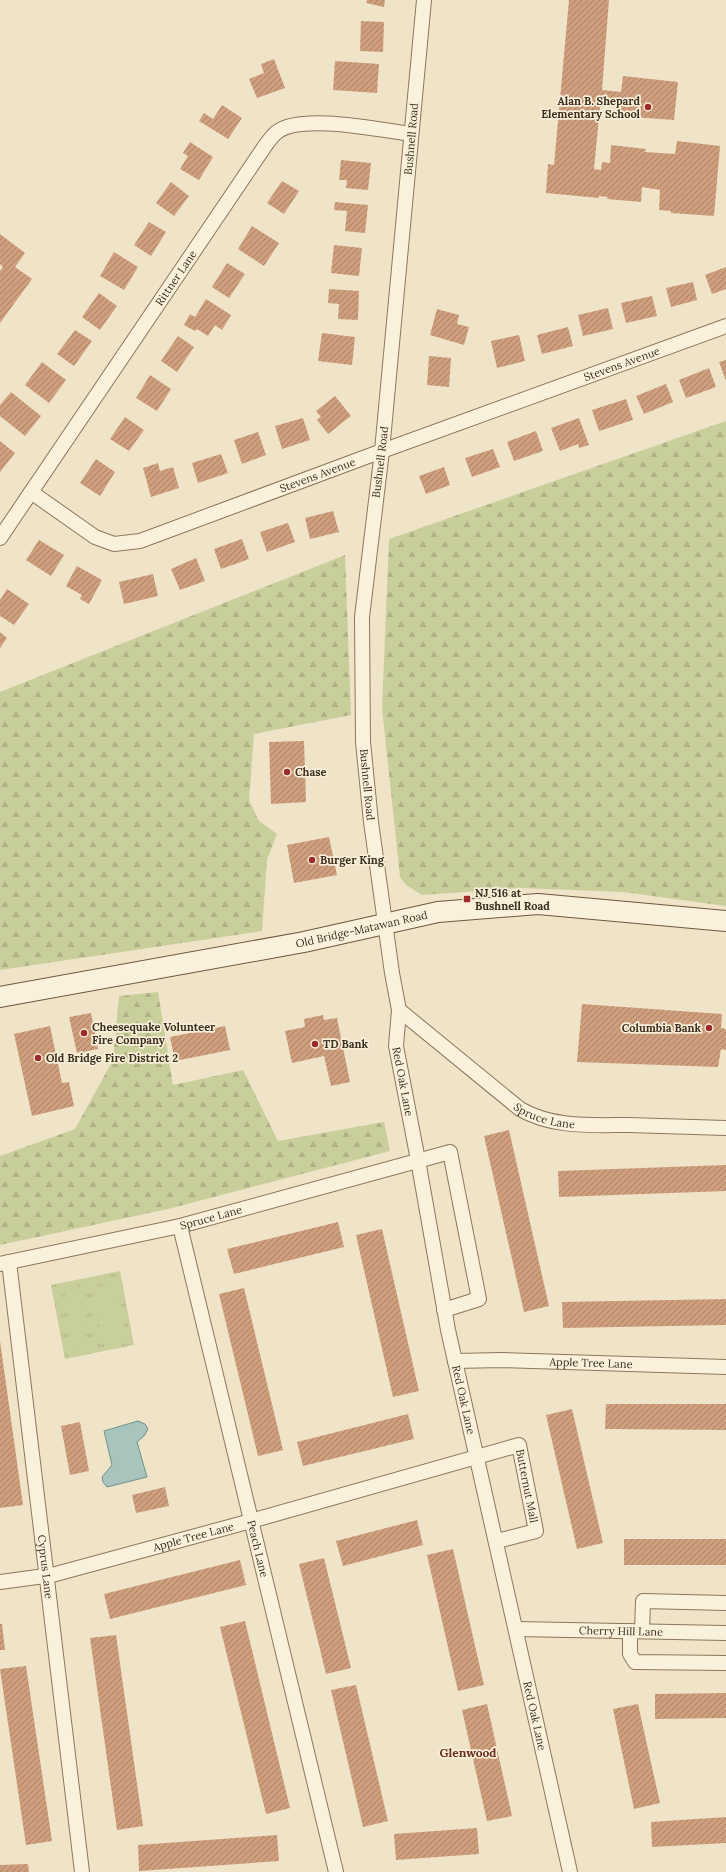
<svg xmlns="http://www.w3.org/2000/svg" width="726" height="1872" viewBox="0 0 726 1872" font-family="Lora,serif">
<defs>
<pattern id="forest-firs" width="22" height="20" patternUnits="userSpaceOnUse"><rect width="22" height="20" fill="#c9cf9b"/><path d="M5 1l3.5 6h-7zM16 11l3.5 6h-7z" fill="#aeb285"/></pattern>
<pattern id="park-tufts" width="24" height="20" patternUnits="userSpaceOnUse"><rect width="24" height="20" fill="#c9cf9b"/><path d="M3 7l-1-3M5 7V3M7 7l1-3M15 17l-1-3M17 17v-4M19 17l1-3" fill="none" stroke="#aeb285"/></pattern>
<pattern id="building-hatch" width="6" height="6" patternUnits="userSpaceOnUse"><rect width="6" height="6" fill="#cf9f7d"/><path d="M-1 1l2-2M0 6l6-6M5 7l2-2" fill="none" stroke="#a98266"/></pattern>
</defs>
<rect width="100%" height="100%" fill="#f0e4c8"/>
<!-- forest -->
<g fill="url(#forest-firs)">
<path d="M726,421V906L623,892L520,888L422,895L406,885L400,877L382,708L389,539Z"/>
<path d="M345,555L351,715L254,734L249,800L259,821L277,834L267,860L262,931L0,970V692Z"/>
<path d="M158,992L173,1085L243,1070L278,1141L384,1122L390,1151L168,1209L0,1245V1156L75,1129L113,1060L119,996Z"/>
</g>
<!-- park -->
<path fill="url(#park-tufts)" d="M120,1271L134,1345L65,1359L51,1285Z"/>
<!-- pitch -->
<g fill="#c9cf9b">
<path d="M76,1283L82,1312L69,1315L63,1285Z"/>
<path d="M115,1283L126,1335L102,1340L91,1288Z"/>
<path d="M83,1321L89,1350L76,1353L70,1323Z"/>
</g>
<!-- water -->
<path fill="#a9c4bc" stroke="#6f938a" d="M138,1421L145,1424L148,1429L144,1436L137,1442L147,1477L107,1487L103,1482L102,1477L112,1465L104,1431Z"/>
<!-- building -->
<g fill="url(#building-hatch)">
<path d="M367,0H385L384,7L366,3Z"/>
<path d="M569,0H609L602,90L621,92L623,76L678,82L674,120L619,116L621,99L601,97L594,169L601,170L602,162L610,163L611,145L646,149L645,152L675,154L677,141L720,146L714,216L671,213V211L659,210L660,190L642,187L641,202L607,199L608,197L599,196V198L546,193L548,164L554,165Z"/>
<path d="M361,21L384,22L383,52L360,51Z"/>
<path d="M274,59L285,88L257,98L249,79L264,73L261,64Z"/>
<path d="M335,61L379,64L377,93L333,90Z"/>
<path d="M222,105L242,118L228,139L199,121L204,113L213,119Z"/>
<path d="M190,142L213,157L199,180L180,169L188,156L183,153Z"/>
<path d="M341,160L371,163L368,190L346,188L347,180H339Z"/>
<path d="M282,181L299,191L284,214L267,203Z"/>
<path d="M171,182L189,196L174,216L156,203Z"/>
<path d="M335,202L368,205L365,233L345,231L347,211L334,210Z"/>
<path d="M149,222L166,232L151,256L134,245Z"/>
<path d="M252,226L279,243L264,266L238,249Z"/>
<path d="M0,234L25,253L15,267L32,279L0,323V271L3,267L0,264Z"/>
<path d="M334,245L362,248L359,276L331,273Z"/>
<path d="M114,252L138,267L124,290L100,276Z"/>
<path d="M227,263L245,274L229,298L212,287Z"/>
<path d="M726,267V289L712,294L705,275Z"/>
<path d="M693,282L697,300L671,307L666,288Z"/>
<path d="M329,289L359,291L358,320L338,319L339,304L328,303Z"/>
<path d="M99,293L117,306L100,330L82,317Z"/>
<path d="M652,296L657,316L626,323L621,303Z"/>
<path d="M206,299L231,315L222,330L215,325L208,336L197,329L195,331L184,325L190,314L195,317Z"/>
<path d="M608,308L613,329L583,336L578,315Z"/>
<path d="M437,309L459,315L457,324L469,327L464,345L430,335Z"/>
<path d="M568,327L573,346L542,354L537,335Z"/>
<path d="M75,330L92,341L74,366L57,354Z"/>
<path d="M322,333L355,337L352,365L318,361Z"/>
<path d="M519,335L525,361L497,368L491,341Z"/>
<path d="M178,336L194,347L177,372L161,361Z"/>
<path d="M429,356L451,358L449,387L427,385Z"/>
<path d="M726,360V381L719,362Z"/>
<path d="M42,362L66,380L49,403L25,385Z"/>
<path d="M709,368L716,387L686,398L679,380Z"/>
<path d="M150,375L171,389L157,411L136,398Z"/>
<path d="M666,384L673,402L644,414L636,396Z"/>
<path d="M11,392L41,416L25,436L0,416V405Z"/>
<path d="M335,396L351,416L328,434L317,420L321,417L316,411Z"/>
<path d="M626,399L633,420L599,431L592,410Z"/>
<path d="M125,417L144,430L129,451L110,439Z"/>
<path d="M303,418L310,440L282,449L275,426Z"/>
<path d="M579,418L589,445L579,448L578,444L560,451L551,428Z"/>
<path d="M536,431L543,451L514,461L507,442Z"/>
<path d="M258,432L266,455L242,464L234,440Z"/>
<path d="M0,441L15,453L0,472Z"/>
<path d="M493,449L500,467L472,477L465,458Z"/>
<path d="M221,454L228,473L198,483L192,463Z"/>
<path d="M96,459L115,472L100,496L80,483Z"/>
<path d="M158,463L160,471L173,467L179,488L151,497L143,468Z"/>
<path d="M444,467L450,485L426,494L419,476Z"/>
<path d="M333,511L339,532L310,539L305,518Z"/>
<path d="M288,523L295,542L267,552L260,532Z"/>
<path d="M242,539L249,559L221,569L214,549Z"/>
<path d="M39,540L64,555L51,576L26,560Z"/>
<path d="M196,558L205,581L180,590L171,569Z"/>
<path d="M77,566L102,580L89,604L80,599L82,595L66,586Z"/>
<path d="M153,574L158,596L124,604L119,582Z"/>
<path d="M7,589L29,604L14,625L0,616V600Z"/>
<path d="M0,632L7,638L0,648Z"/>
<path d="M304,741L306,802L271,804L269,742Z"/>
<path d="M329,837L337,875L294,883L287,845Z"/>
<path d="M582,1004L722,1014L721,1028L726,1029V1050L721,1049L718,1067L577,1062Z"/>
<path d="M91,1013L98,1049L77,1053L69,1017Z"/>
<path d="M323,1015L324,1020L337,1018L350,1082L331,1086L324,1056L292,1063L285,1031L305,1027L304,1019Z"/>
<path d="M50,1026L62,1083L69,1082L74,1106L32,1116L14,1034Z"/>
<path d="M225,1026L230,1050L175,1061L170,1037Z"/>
<path d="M509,1130L549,1306L524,1312L484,1136Z"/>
<path d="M726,1165V1191L559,1197L558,1171Z"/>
<path d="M338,1222L344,1247L234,1274L227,1249Z"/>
<path d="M382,1229L419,1391L393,1397L356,1235Z"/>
<path d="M244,1288L283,1450L258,1456L219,1294Z"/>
<path d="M726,1299V1325L563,1328L562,1302Z"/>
<path d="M0,1341L23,1505L0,1508Z"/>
<path d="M606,1404H726V1430L605,1429Z"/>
<path d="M572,1409L603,1543L577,1549L546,1415Z"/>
<path d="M408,1414L414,1439L303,1466L297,1442Z"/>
<path d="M80,1422L89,1471L70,1475L61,1426Z"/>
<path d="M165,1487L169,1506L136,1513L132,1495Z"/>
<path d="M417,1520L423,1545L343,1566L336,1541Z"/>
<rect x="624" y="1539" width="102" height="26"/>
<path d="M453,1549L484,1685L458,1691L427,1555Z"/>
<path d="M324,1558L351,1668L326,1674L299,1564Z"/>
<path d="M240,1560L246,1585L110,1619L104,1594Z"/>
<path d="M245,1621L290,1808L266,1814L220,1627Z"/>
<path d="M0,1624H2L5,1650H0Z"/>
<path d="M116,1635L143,1826L117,1830L90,1638Z"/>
<path d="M26,1666L52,1841L26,1845L0,1669Z"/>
<path d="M356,1685L388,1821L363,1827L331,1690Z"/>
<path d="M726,1693V1718L655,1719V1694Z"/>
<path d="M487,1704L512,1816L487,1821L462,1710Z"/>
<path d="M638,1704L660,1803L634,1809L613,1709Z"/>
<path d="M726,1817V1843L652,1847L651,1822Z"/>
<path d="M477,1828L479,1854L396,1860L394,1834Z"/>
<path d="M277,1835L279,1861L139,1871L138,1845Z"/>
<path d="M28,1864L29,1872H0V1865Z"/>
</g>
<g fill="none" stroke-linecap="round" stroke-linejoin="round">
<defs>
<g id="minor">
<path id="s1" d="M424,0L382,451L362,617L363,742L371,822L392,973L399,1010L396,1046L418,1160L448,1330L570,1872"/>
<path id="s2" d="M31,492L95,537L114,544L140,541L382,451L726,326"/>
<path id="s3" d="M0,538L265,146C268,142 272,136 277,132C301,113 380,130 411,134"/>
<path id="s4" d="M399,1010L520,1109C553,1128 591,1125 628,1125C660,1126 693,1127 726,1128"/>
<path id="s5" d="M180,1226L336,1872"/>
<path id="s6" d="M9,1262L82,1872"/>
<path id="s7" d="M0,1264L180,1226L450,1152L479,1299L444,1310"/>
<path id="s8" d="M455,1361L502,1360L726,1367"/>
<path id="s9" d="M0,1582L52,1575L251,1521L519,1445L536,1531L497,1541"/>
<path id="s10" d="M516,1629L726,1633"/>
<path d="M630,1631V1654L635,1662L726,1663"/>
<path d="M642,1631L643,1601L726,1603"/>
</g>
<g id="secondary">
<path id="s11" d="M0,997L304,942L438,912L538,904L726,921"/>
</g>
</defs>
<!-- minor casing -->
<use href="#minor" stroke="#8d765c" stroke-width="16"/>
<!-- secondary casing -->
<use href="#secondary" stroke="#6f573f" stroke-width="22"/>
<!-- minor -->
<use href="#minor" stroke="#faf1dc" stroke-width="14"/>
<!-- secondary -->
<use href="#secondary" stroke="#faf1dc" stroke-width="20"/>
</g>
<!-- markers -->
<g fill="#9e2a2b" stroke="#f7eed8" stroke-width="1.5">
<circle cx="648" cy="107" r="4"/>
<circle cx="287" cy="772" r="4"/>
<circle cx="312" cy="860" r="4"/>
<rect x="463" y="895" width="8" height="8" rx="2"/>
<circle cx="709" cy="1028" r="4"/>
<circle cx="84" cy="1033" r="4"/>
<circle cx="315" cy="1044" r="4"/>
<circle cx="38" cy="1058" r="4"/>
</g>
<g text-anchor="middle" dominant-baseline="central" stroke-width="3.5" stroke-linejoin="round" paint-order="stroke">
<!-- poi labels -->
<g font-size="11" font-weight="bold" fill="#3d2e20" stroke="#f7eed8" text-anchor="start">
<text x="640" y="101" text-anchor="end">Alan B. Shepard<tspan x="640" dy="13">Elementary School</tspan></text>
<text x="295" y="772">Chase</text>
<text x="320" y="860">Burger King</text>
<text x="475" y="893">NJ 516 at<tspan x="475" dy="13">Bushnell Road</tspan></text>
<text x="92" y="1027">Cheesequake Volunteer<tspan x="92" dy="13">Fire Company</tspan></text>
<text x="701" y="1028" text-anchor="end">Columbia Bank</text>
<text x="323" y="1044">TD Bank</text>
<text x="46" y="1058">Old Bridge Fire District 2</text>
</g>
<!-- street labels -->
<g font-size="11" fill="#3d2e20" stroke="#f7eed8">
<text transform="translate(411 139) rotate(-85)">Bushnell Road</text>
<text stroke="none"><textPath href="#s3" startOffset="314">Rittner Lane</textPath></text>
<text stroke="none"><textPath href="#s2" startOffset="638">Stevens Avenue</textPath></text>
<text transform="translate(380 462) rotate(-83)">Bushnell Road</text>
<text stroke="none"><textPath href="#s2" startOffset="314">Stevens Avenue</textPath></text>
<text stroke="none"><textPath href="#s1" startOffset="788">Bushnell Road</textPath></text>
<text stroke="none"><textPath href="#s11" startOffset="368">Old Bridge-Matawan Road</textPath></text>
<text stroke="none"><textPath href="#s1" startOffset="1088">Red Oak Lane</textPath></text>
<text stroke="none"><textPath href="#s4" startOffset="182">Spruce Lane</textPath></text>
<text stroke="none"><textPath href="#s7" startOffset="216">Spruce Lane</textPath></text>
<text stroke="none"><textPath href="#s8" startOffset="136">Apple Tree Lane</textPath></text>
<text stroke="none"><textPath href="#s1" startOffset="1412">Red Oak Lane</textPath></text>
<text stroke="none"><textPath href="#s9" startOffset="579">Butternut Mall</textPath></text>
<text stroke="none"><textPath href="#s9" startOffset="199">Apple Tree Lane</textPath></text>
<text stroke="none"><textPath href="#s5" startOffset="332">Peach Lane</textPath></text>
<text stroke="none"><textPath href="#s6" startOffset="307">Cyprus Lane</textPath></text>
<text stroke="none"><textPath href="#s10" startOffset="105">Cherry Hill Lane</textPath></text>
<text stroke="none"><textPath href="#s1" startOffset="1736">Red Oak Lane</textPath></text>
</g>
<!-- neighbourhood labels -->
<g font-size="12" font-weight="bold" fill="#6b2e1e" stroke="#f7eed8">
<text x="468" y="1752">Glenwood</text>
</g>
</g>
</svg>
